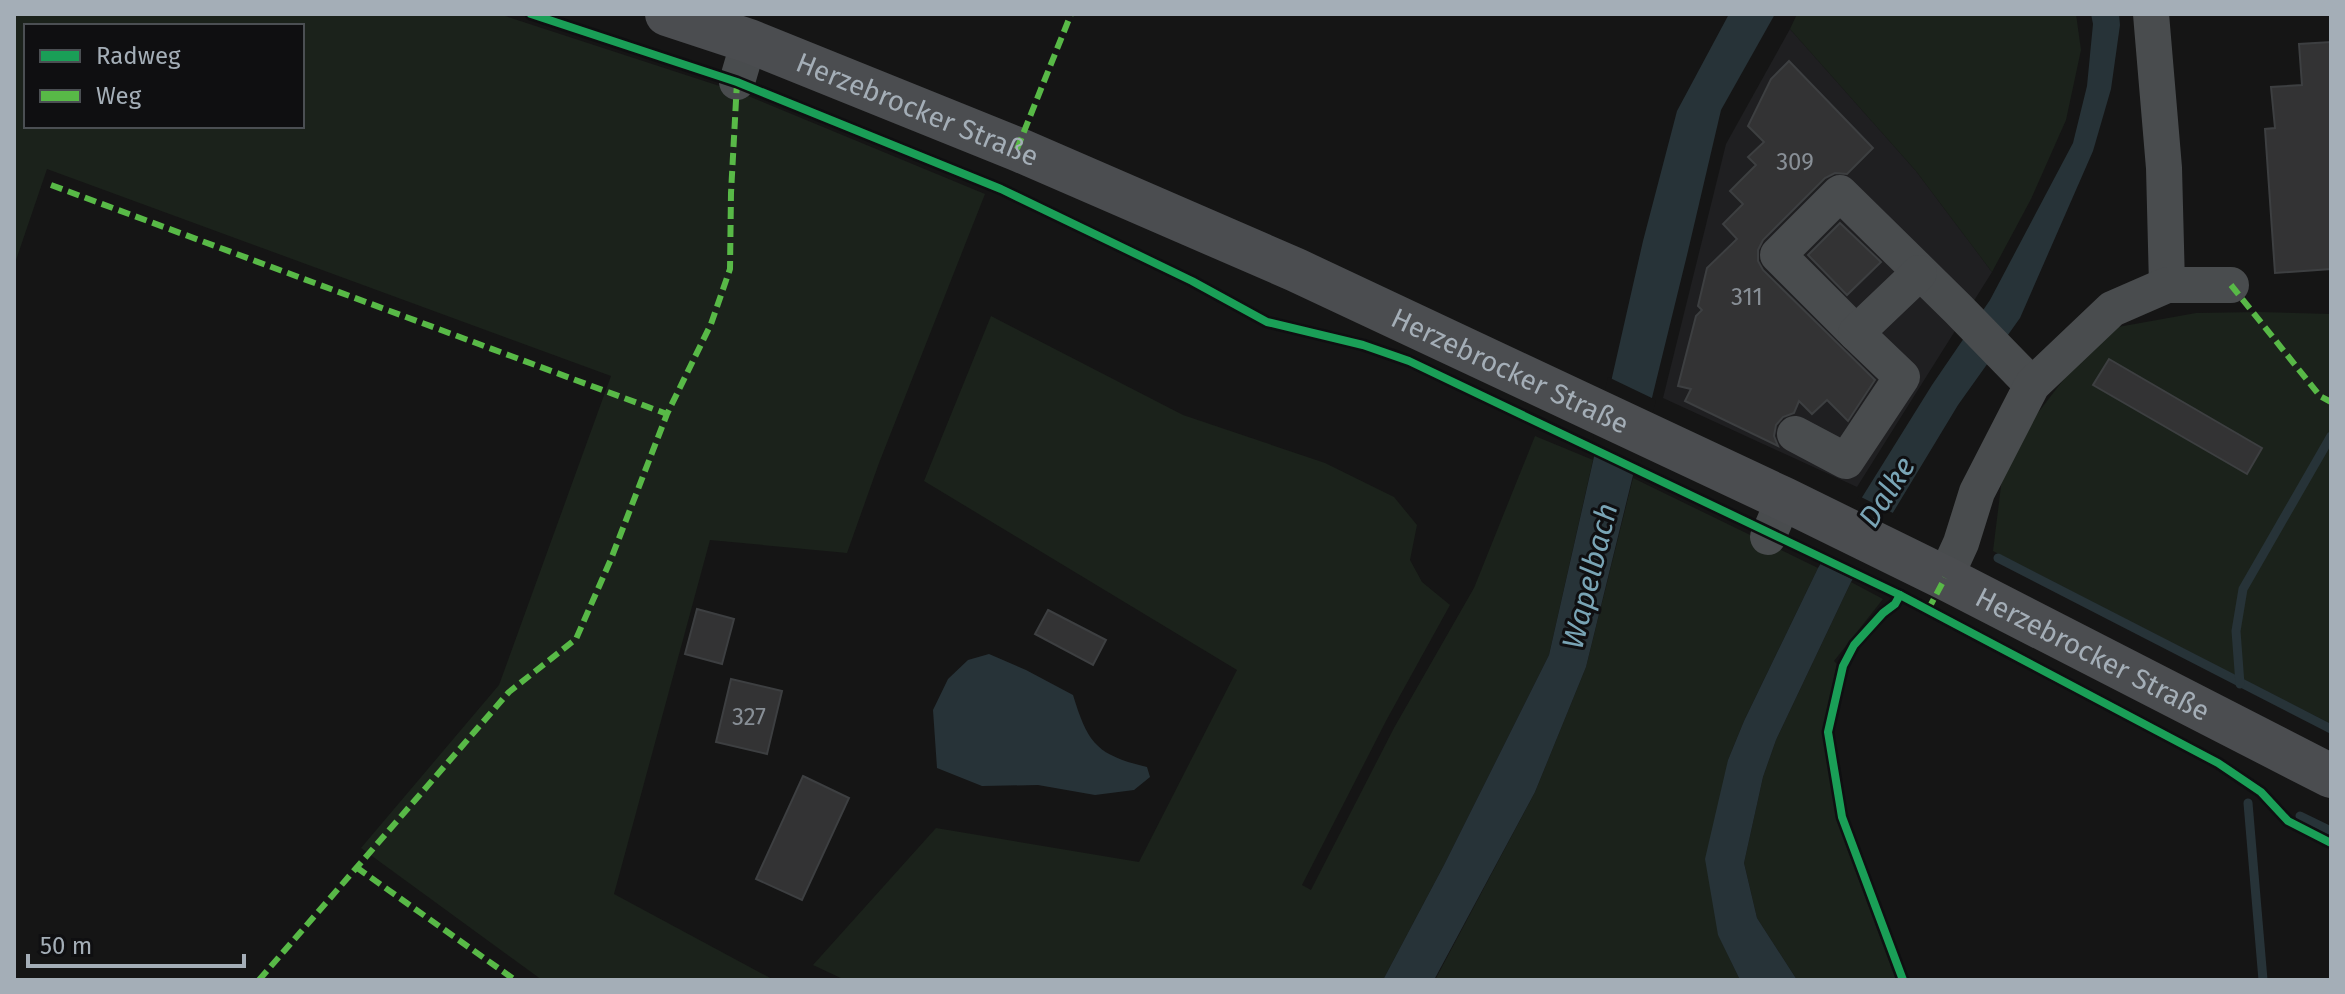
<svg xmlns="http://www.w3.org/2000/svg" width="2345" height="994" viewBox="0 0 2345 994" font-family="'Fira Sans',sans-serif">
<rect width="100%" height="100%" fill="#151515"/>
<!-- built -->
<path fill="#1f1f21" d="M1790,29L1916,171L1992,272L1857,487L1663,398L1726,144Z"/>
<!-- green -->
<g fill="#1b221b" fill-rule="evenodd">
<path d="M14,14H499L741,93L985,194L879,463L847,553L710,540L614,894L774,980H542L361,848L499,685L611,376L47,169L14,266ZM26,26H302V126H26Z"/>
<path d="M1797,14H2076L2081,50L2066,120L2031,199L1992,272L1916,171L1790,29Z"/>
<path d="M2259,312L2331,314V724L1993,551L2002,478L2030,423L2067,375L2118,327L2196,313Z"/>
<path d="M991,316L1183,415L1325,463L1394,497L1417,525L1410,560L1422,582L1450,605L1387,719L1302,885L1311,890L1394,728L1474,588L1535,436L1593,460L1549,655L1444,865L1383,980H845L813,965L936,828L1139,862L1237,670L924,481Z"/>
<path d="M1633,478L1818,568L1744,721L1728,760L1718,934L1740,980H1435L1535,792L1586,667Z"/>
<path d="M1851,582L1883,599L1834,661L1837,664L1823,730L1836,818L1896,980H1797L1757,918L1744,863L1763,777L1776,740Z"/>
</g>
<!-- water -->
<g fill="#273338">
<path d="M1729,14H1775L1721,110L1688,251L1586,667L1535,792L1434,980H1383L1444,865L1549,655L1643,241L1677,111Z"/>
<path d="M2091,14H2119L2120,25L2111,89L2093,151L2020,318L1958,405L1851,582L1776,740L1763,777L1744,863L1757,918L1797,980H1740L1718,935L1705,859L1728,760L1744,721L1818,568L1932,385L1990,300L2073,143L2087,86L2093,24Z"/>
<path d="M989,654L1026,670L1073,695C1088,744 1097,755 1147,767L1150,777L1134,790L1095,795L1038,785L982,786L937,768L933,710L948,679L968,660Z"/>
</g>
<!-- pier -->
<g fill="#151515">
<path d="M1608,377L1656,400L1638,475L1590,452Z"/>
<path d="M1859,496L1897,515L1856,581L1817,562Z"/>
</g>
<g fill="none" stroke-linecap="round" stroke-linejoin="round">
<!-- stream -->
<g stroke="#273338" stroke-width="9">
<path d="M1998,558L2331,729"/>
<path d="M2240,684L2236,631L2243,589L2331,436"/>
<path d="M2248,803L2263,980"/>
<path d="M2300,816L2331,831"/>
</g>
</g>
<!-- building -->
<g fill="#333334" stroke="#3d3f41" stroke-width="2">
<path d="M2331,42V269L2275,273L2265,129L2275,128L2271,87L2302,85L2299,44Z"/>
<path d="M1789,61L1873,148L1847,174L1835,173L1825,178L1763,240L1758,250V261L1763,270L1875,380L1848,421L1827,400L1812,414L1799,401L1794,413L1783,417L1776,425L1774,436L1778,446L1685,401L1691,389L1678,386L1696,316L1702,310L1698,306L1707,268L1737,239L1723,224L1743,204L1730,191L1756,165L1748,157L1764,142L1748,126L1771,79Z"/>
<path d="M1840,223L1881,262L1847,295L1808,255Z"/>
<path d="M2109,359L2262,448L2247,474L2093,385Z"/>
<path d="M697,609L734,619L722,664L685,654Z"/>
<path d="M1048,610L1106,640L1093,665L1035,634Z"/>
<path d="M731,679L782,691L767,754L716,742Z"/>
<path d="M803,776L849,798L802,900L756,879Z"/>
</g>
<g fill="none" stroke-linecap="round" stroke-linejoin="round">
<!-- minor -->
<g stroke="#494c4e" stroke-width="36">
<path d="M2151,14L2164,168L2167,285"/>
<path d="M737,82L749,41"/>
<path d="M1856,333L1778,255L1840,193L1958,309L2032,385"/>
<path d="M1795,434L1846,461L1902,377L1856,333L1919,273"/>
<path d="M1768,537L1784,499"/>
<path d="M1945,578L1961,543L1977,492L2032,385L2112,309L2167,285H2231"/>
</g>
<!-- major -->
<path stroke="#4b4d50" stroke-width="44" id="s1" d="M667,14L749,41L1017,149L1296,270L1784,499L1945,578L2331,776"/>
<!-- quiet -->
<g stroke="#58b947" stroke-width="6" stroke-dasharray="12 6" stroke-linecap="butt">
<path d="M1017,149L1071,14"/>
<path d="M51,185L667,414"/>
<path d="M2231,285L2320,396L2331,402"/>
<path d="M1928,610L1945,578"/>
<path d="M356,867L515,980"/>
<path d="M259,980L509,692L576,639L611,559L667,414L711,324L730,269L731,193L737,82"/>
</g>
<defs>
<g id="cycleway">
<path d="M531,14L737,82L1001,189L1192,281L1267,322L1363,345L1409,361L1900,595L2218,763L2261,792L2288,821L2331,843"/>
<path d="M1900,595L1895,604L1883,613L1854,645L1843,666L1828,732L1842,817L1903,980"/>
</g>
</defs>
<!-- cycleway casing -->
<use href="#cycleway" stroke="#0f0f11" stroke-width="13"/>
<!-- cycleway -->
<use href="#cycleway" stroke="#1a9f57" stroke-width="8"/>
</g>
<g text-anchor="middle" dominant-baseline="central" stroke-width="6" stroke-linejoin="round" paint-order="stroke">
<!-- number labels -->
<g font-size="24" fill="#888f96">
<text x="1795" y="162">309</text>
<text x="1747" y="297">311</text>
<text x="749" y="717">327</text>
</g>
<!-- street labels -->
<g font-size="28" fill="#a4aeb7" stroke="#0f0f11">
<text stroke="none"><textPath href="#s1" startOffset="268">Herzebrocker Straße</textPath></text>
<text stroke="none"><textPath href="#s1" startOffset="916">Herzebrocker Straße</textPath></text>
<text stroke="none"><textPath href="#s1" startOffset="1564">Herzebrocker Straße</textPath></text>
</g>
<!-- water labels -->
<g font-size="30" font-style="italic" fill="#79a4b5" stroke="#0f0f11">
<text transform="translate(1887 492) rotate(-57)">Dalke</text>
<text transform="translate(1590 576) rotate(-76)">Wapelbach</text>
</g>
</g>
<!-- border -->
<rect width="2345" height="994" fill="none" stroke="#a4aeb7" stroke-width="32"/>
<!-- legend -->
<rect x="24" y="24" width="280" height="104" fill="#0f0f11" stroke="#4b4f53" stroke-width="2"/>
<rect x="40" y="50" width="40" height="12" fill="#1a9f57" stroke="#4b4f53" stroke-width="2"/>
<text x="96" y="64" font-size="24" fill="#a4aeb7">Radweg</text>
<rect x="40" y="90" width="40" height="12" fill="#58b947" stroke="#4b4f53" stroke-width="2"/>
<text x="96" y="104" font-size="24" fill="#a4aeb7">Weg</text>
<!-- scale -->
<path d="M28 954v12h216v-12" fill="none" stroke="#a4aeb7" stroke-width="4"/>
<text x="40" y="954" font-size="24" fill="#a4aeb7" stroke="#0f0f11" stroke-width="6" paint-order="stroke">50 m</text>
</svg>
